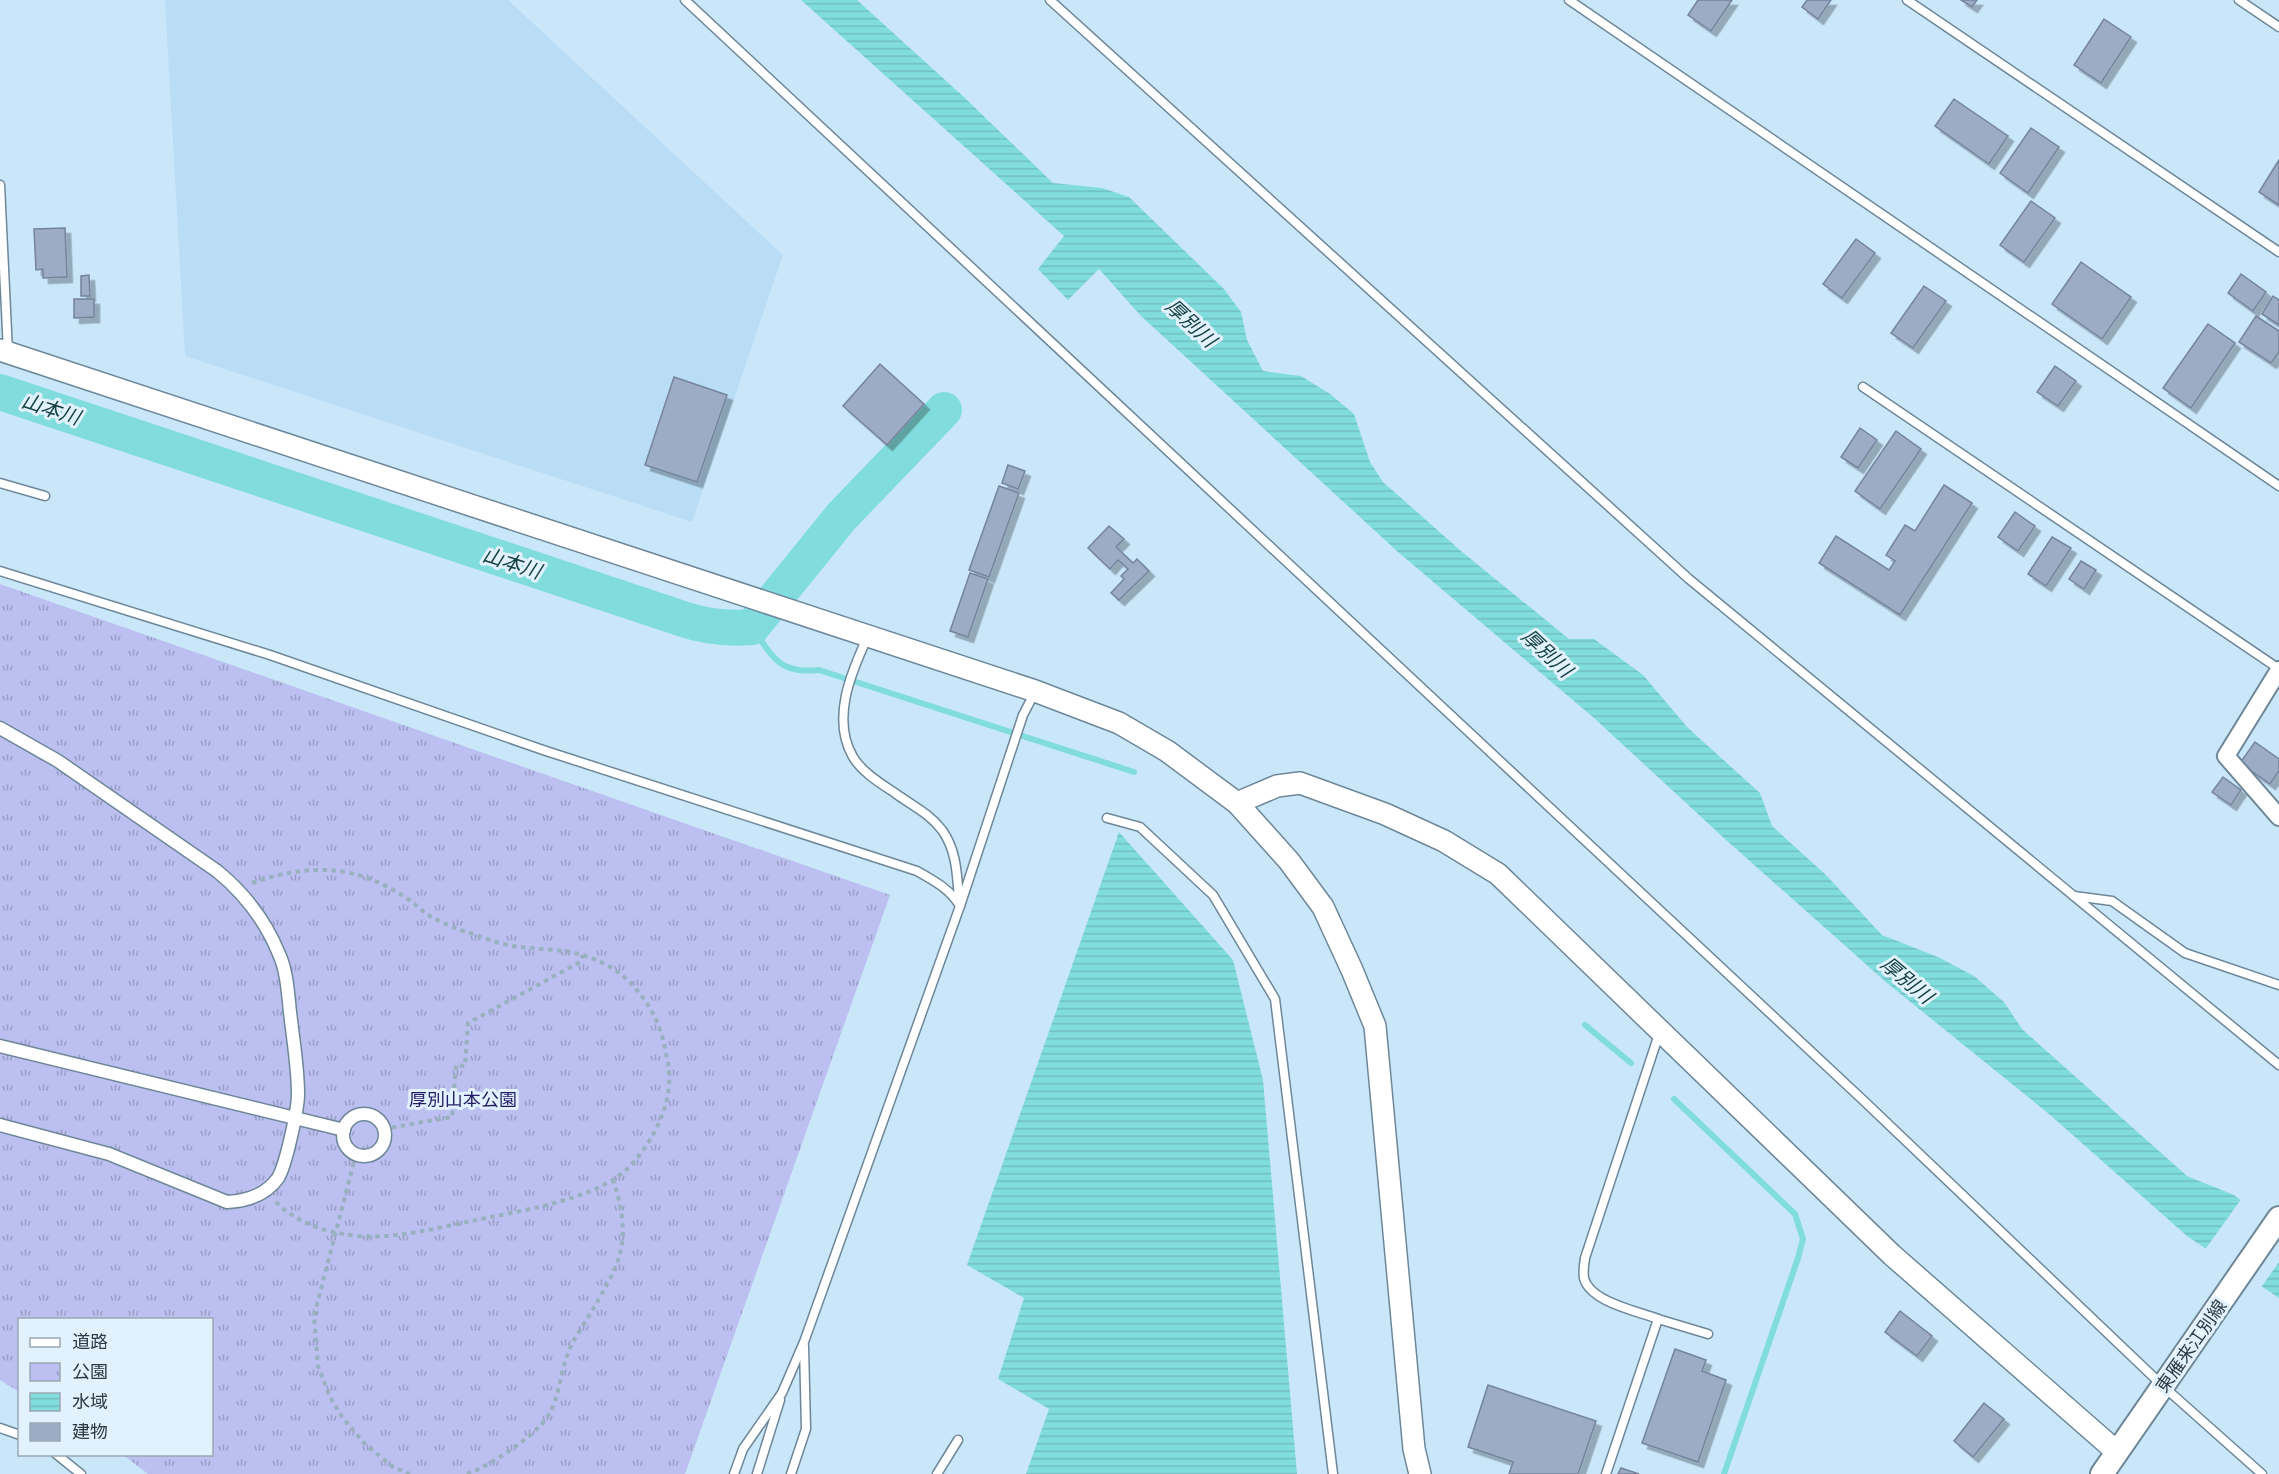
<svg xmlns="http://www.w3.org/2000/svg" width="2279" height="1474" viewBox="0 0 2279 1474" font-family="'PT Sans Narrow','Noto Sans JP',sans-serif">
<defs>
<pattern id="park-tufts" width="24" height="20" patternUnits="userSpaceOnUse" patternTransform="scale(1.5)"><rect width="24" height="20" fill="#bbc0f1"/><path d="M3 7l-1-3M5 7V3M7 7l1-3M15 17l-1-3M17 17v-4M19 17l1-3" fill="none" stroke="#989dc5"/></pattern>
<pattern id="water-rules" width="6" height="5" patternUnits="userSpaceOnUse" patternTransform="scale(1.5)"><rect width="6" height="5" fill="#81dddd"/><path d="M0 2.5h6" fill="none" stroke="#70bebf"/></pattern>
<filter id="shadow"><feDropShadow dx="5.5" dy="5.5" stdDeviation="0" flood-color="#0004"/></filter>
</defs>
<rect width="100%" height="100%" fill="#cae7fa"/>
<!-- built -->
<path fill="#b9ddf5" d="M165,0H508L783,255L692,522L185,356Z"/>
<!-- park -->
<path fill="url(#park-tufts)" d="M0,584L890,895L685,1474H148L123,1455L212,1454V1320H20L19,1392L0,1380Z"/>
<!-- water -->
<g fill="url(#water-rules)">
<path d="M801,0H857L966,99L1053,183L1102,188L1129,197L1224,289L1241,312L1247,340L1263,371L1301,376L1330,394L1354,414L1370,462L1383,482L1461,551L1569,639H1594L1643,675L1688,728L1760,793L1772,826L1825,874L1882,935L1938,957L1974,976L2004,1002L2022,1029L2187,1176L2234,1195L2279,1230V1298L2187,1236L2049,1114L1887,983L1725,839L1594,718L1398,552L1141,316L1099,269L1068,300L1038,269L1064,236Z"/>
<path d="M1119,832L1233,960L1263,1080L1297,1474H1026L1049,1409L998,1379L1024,1298L967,1265Z"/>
</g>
<!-- pier -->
<path fill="#cae7fa" d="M2242,1198L2279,1226V1262L2260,1289L2204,1251Z"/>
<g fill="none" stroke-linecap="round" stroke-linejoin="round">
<!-- stream -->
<g stroke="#81dddd" stroke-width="6">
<path d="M752,627C773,657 778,674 819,670L1134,772"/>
<path d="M1585,1025L1631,1063"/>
<path d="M1674,1099L1795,1214L1803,1239L1798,1258L1724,1474"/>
</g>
<!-- river -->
<path stroke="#81dddd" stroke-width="36" d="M0,392L683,619C706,627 727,629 752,627L842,516L944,410"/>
</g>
<!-- building -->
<g fill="#9cacc5" stroke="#75849c" stroke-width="1.5" filter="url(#shadow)">
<path d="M1698,0H1732L1711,31L1688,15Z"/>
<path d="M1807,0H1831L1818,19L1802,7Z"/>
<path d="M1961,0H1977L1972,7Z"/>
<path d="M2104,19L2131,37L2101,83L2074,65Z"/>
<path d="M1954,99L2008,136L1989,164L1935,126Z"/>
<path d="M2031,128L2059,147L2028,193L2000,173Z"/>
<path d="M2279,160V205L2259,192Z"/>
<path d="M2031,201L2055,218L2024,262L2000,245Z"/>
<path d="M65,228L67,277L43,278V269L36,270L34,229Z"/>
<path d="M1856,239L1875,253L1842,298L1823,284Z"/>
<path d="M2081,262L2131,297L2102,339L2052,304Z"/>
<path d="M2241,274L2266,292L2253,311L2228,293Z"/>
<path d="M89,275L90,296H81V276Z"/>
<path d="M1924,286L1946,301L1913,348L1891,333Z"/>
<path d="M2273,296L2279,300V325L2262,314Z"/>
<path d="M74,299H94V317L74,318Z"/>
<path d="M2256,316L2279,331V352L2271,363L2239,342Z"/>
<path d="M2208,324L2235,343L2191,408L2163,388Z"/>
<path d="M880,364L924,404L887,445L843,406Z"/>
<path d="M2055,366L2076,381L2058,406L2037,392Z"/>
<path d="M674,377L727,395L697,482L645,465Z"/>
<path d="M1860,428L1877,440L1858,468L1841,457Z"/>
<path d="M1896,431L1921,449L1880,509L1855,491Z"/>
<path d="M1008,465L1025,471L1018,489L1002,483Z"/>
<path d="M1944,485L1972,503L1900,615L1819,563L1836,536L1889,570L1895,561L1886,555L1905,525L1915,531Z"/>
<path d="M999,486L1019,493L989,577L969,570Z"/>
<path d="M2015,512L2035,526L2018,551L1998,537Z"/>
<path d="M1109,526L1124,539L1116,547L1133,563L1137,559L1149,571L1119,600L1111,593L1124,579L1121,576L1128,569L1118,560L1110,569L1088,548Z"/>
<path d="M2052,537L2071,548L2046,586L2028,574Z"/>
<path d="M2081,561L2096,570L2084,589L2069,579Z"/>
<path d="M970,573L988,579L968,637L950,631Z"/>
<path d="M2255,742L2279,759V771L2270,784L2240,763Z"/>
<path d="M2223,777L2241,790L2231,805L2212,792Z"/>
<path d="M1900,1311L1932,1336L1917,1356L1885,1332Z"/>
<path d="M1675,1349L1706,1360L1702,1371L1726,1380L1698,1462L1642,1443Z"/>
<path d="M1488,1385L1596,1421L1578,1474H1509L1513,1462L1468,1447Z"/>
<path d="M1984,1403L2004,1419L1973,1457L1954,1441Z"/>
<path d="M1621,1468L1639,1474H1618Z"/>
</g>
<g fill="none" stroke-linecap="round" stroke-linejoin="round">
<defs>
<g id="service">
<path d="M685,0L1864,1101L2163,1386L2262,1474"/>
<path d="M1050,0L1689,579L2279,1065"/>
<path d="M1569,0L2279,486"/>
<path d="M1907,0L2279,252"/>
<path d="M2239,0L2279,27"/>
<path d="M0,185L8,352"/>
<path d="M1863,387L2279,669"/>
<path d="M0,483L45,496"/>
<path d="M0,571L270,655L543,750L917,871C934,881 949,888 960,906"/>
<path d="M867,638C851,673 831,719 853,757C862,772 880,783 895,793C911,805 929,813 942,830C957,851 957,875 959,900"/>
<path d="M1107,818L1140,827L1213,895L1275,999L1333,1474"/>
<path d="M2074,896L2112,901L2185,953L2279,985"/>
<path d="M1658,1319L1708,1334"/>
<path d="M0,1428L20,1435"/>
<path d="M56,1454L81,1474"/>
<path d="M734,1474L743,1449L782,1393L804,1342L960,906L1023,715L1035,692"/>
<path d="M757,1474L780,1400"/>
<path d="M791,1474L806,1429L804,1346"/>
<path d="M937,1474L958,1440"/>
<path d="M1606,1474L1658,1319C1637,1311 1590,1302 1584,1278C1583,1272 1584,1264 1585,1258L1660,1031"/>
</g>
<g id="pedestrian">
<path d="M0,728L58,761L217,871C244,893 266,922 279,954C287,971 288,994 290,1012C293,1039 298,1067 298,1094C298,1109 286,1165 278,1178C266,1195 247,1201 227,1202L109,1154L0,1125"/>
<path d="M0,1046L344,1130"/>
<circle cx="364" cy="1135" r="21"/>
</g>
<path id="minor" d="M2279,670L2226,756L2279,817"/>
<g id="tertiary">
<path d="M0,350L1035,691L1119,723L1167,751L1237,803L1289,861L1323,907L1352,970L1375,1026L1414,1449L1420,1474"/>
<path d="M1237,803L1277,786L1300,783L1385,814L1444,841L1498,874L1892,1255L2117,1452"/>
</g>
<path id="secondary" d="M2102,1474L2279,1218"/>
</defs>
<!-- service casing -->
<use href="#service" stroke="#6d8799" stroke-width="11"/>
<!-- pedestrian casing -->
<use href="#pedestrian" stroke="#6d8799" stroke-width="15"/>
<!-- minor casing -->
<use href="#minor" stroke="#6d8799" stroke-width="20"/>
<!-- tertiary casing -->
<use href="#tertiary" stroke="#6d8799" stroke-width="24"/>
<!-- secondary casing -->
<use href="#secondary" stroke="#6d8799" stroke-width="26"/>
<!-- path -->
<g stroke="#99b0bf" stroke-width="4" stroke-dasharray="4.5 4.5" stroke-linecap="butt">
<path d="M252,883C310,863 356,864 408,899C415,904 421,910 427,914C441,923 457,929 473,934C487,939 505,946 521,947C555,951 574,948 607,965C637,982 659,1015 665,1048C666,1056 669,1064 669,1073C672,1107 650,1147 626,1170C592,1201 517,1211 472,1221C435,1228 396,1239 359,1236C327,1233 297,1224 274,1200"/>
<path d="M383,1129L452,1117L456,1065L465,1066L468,1023L580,962L583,955"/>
<path d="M356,1154L314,1316L318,1366L330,1397L342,1417L365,1444L393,1467L410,1474"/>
<path d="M467,1474C491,1465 534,1437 548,1416C560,1397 560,1371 569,1351C573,1340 581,1329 587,1319C620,1263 634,1245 613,1179"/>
</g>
<!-- service -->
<use href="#service" stroke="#fff" stroke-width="8"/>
<!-- pedestrian -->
<use href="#pedestrian" stroke="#fff" stroke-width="12"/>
<!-- minor -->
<use href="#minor" stroke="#fff" stroke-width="16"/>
<!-- tertiary -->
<use href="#tertiary" stroke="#fff" stroke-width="21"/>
<!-- secondary -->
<use href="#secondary" stroke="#fff" stroke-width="22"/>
</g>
<g text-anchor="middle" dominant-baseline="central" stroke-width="6" stroke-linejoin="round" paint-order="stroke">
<!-- park labels -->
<g font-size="18" fill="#241d64" stroke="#e1f2fe">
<text x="463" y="1099">厚別山本公園</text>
</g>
<!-- street labels -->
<g font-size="18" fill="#2e3941" stroke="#e1f2fe">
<text transform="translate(2191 1346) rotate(-55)">東雁来江別線</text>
</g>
<!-- water labels -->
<g font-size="20" font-style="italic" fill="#154141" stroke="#e1f2fe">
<text transform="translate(1191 323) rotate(43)">厚別川</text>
<text transform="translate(51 409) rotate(18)">山本川</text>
<text transform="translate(512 563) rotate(18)">山本川</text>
<text transform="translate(1547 653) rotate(43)">厚別川</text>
<text transform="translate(1907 980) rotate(40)">厚別川</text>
</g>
</g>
<!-- legend -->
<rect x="18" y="1318" width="195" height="138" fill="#e1f2fe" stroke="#99a8b2" stroke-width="1.5"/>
<rect x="30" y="1338" width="30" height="9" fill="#ffffff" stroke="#99a8b2" stroke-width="1.5"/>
<text x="72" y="1348" font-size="18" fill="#2e3941">道路</text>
<rect x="30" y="1363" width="30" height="18" fill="url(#park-tufts)" stroke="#99a8b2" stroke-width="1.5"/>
<text x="72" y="1378" font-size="18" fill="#2e3941">公園</text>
<rect x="30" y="1393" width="30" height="18" fill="url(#water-rules)" stroke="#99a8b2" stroke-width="1.5"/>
<text x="72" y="1408" font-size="18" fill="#2e3941">水域</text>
<rect x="30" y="1423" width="30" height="18" fill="#9cacc5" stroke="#99a8b2" stroke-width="1.5"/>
<text x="72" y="1438" font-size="18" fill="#2e3941">建物</text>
</svg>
